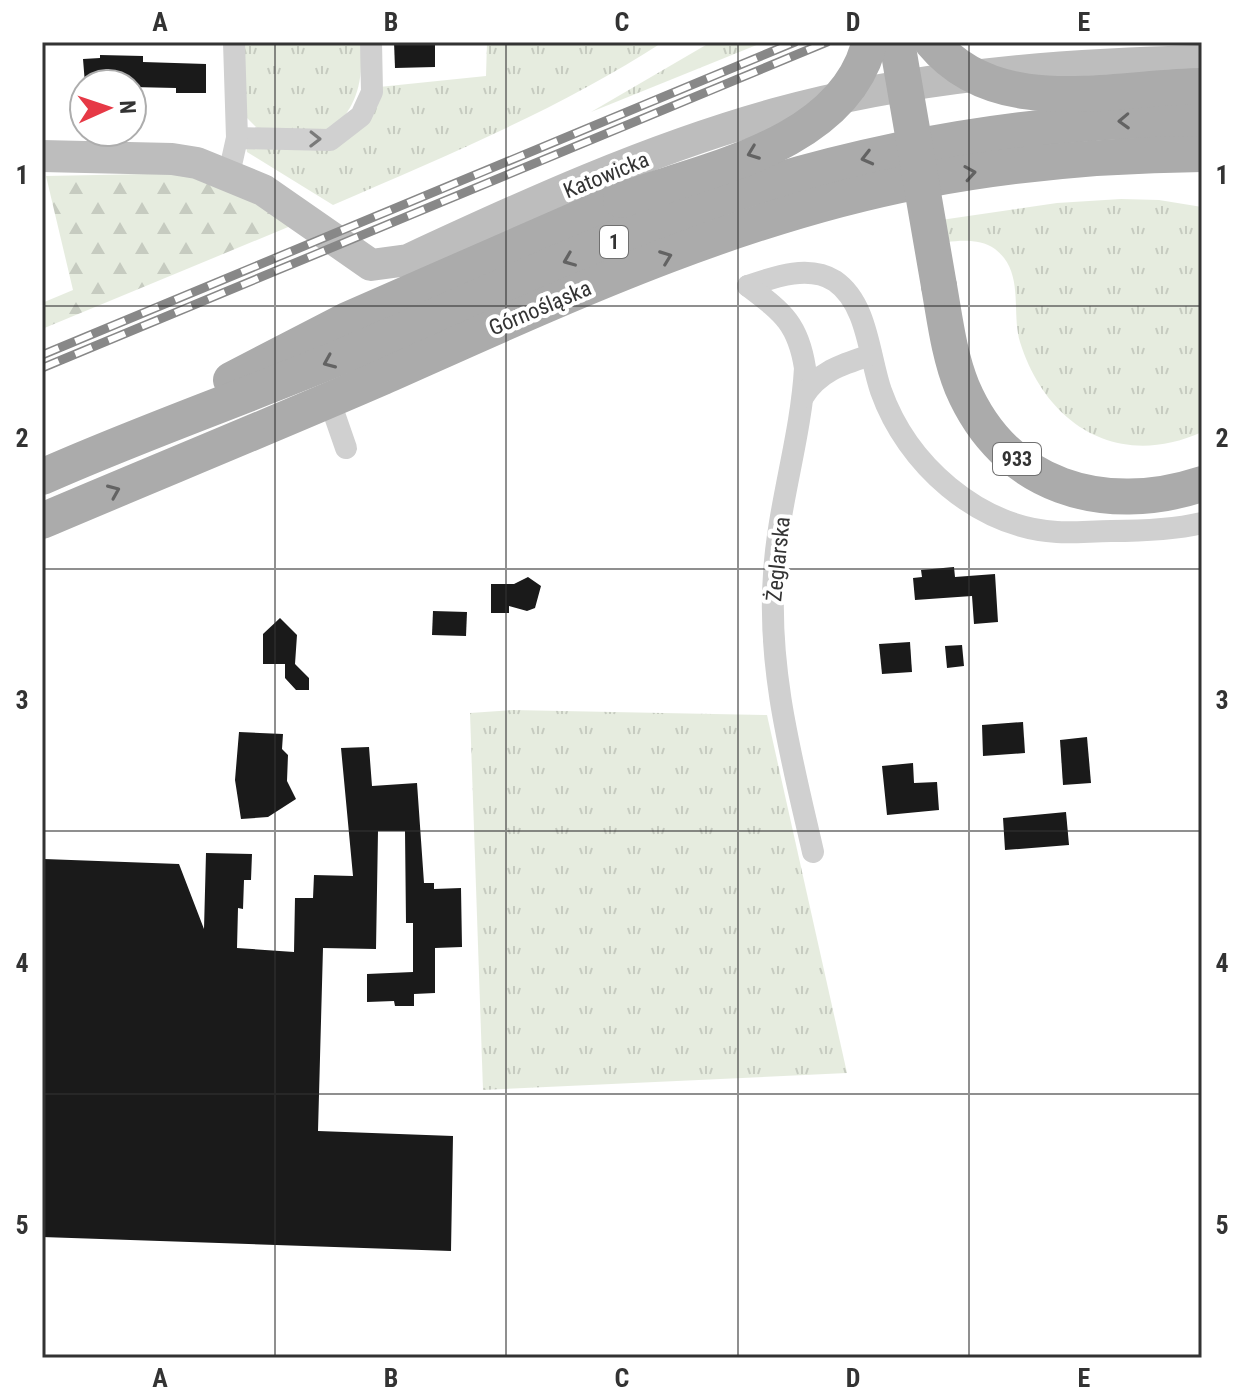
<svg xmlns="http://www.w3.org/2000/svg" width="1244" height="1400" viewBox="0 0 1244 1400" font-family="'Roboto Condensed',sans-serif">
<defs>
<pattern id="grass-tufts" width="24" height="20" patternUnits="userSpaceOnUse" patternTransform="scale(2)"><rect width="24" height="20" fill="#e6ecdf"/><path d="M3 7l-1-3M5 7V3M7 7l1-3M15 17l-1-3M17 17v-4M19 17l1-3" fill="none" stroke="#c6cbc0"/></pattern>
<pattern id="forest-firs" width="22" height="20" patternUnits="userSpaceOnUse" patternTransform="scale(2)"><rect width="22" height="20" fill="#e6ecdf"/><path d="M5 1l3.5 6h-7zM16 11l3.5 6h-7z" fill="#c6cbc0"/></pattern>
</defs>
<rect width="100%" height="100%" fill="#fff"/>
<!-- grass -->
<g fill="url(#grass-tufts)">
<path d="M241,42H360C364,80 358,108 328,133L260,131L245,116Z"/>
<path d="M487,42H663C560,109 445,156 333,205L247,152L246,143L334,145L379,87L486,76Z"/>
<path d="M711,42H764L591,112Z"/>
<path d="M1121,199L1159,200L1202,207V432C1118,470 1046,425 1020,342C1011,312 1025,272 995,249C981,239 963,240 947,242L941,220L1057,203Z"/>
<path d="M512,710L767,715L847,1073L483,1090L470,713Z"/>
</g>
<!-- forest -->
<path fill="url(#forest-firs)" d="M197,173L241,184L293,225L42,329V303L73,290L46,176Z"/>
<!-- building -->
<g fill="#1a1a1a">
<path d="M394,42H435V67L395,68Z"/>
<path d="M100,55L143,56V62L206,64V93H176V88L132,87V84H85L83,59L100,58Z"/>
<path d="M954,567L955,577L995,574L998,622L974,624L972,596L915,600L913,578L922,577L921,570Z"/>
<path d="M528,577L541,586L535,608L527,611L509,606V613H491V584H514Z"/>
<path d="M433,611L467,612L466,636L432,635Z"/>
<path d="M280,618L297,635L295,664L309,678V690H296L285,678V664H263V634Z"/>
<path d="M910,642L912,672L882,674L879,644Z"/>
<path d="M962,645L964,666L947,668L945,646Z"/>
<path d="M1023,722L1025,753L983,756L982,725Z"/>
<path d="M239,732L283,734L282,749L288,755L287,781L296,799L268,817L241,819L235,780Z"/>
<path d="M1087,737L1091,783L1063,785L1060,740Z"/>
<path d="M369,747L372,786L417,783L424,883H434V889L461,888L462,947L435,948V993L414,994V1006H395L394,1001L367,1002V974L413,972V923H406L405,831H378L376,949L323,948L318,1131L453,1136L451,1251L42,1237L44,859L179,864L204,929L206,853L252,854L251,880H244L243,909L238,908L237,948L294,952L295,898H313L314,875L353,876L341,748Z"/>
<path d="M913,763L914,783L937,782L939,810L887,815L882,766Z"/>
<path d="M1066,812L1069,845L1005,850L1003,818Z"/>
</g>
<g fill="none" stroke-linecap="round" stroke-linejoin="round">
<!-- street -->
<g stroke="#d0d0d0" stroke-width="22">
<path d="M237,138L330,140L361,116L372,92L371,42"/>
<path d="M229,174L237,138L234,42"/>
<path d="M748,286C774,277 809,264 835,281C868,304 869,357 881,391C907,464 977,527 1057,532C1075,533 1093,531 1111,531C1142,531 1172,530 1202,523"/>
<path d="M748,286C782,312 798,323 805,368C801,438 778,505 774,574C767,669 792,760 813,852"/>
<path d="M803,397C819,371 843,364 871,355"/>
<path d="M329,399L346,448"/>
</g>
<!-- secondary -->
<path stroke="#bdbdbd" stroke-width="32" d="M42,156L172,159L197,163L263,190L371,265L408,260C526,205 649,149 775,114C911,76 1061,64 1202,61"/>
<!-- primary -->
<g stroke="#ababab" stroke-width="36">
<path d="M939,286C945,320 949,355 962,387C1005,488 1104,516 1202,484"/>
<path d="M231,380L347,320L621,200"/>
<path d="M42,477C143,432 248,396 350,353C489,294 627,226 772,182C911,141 1057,119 1202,119"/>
<path d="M42,521C155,473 270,426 383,377C556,300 732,217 920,181C1013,163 1107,155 1202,154"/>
</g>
<defs>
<g id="rail">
<path d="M42,355L795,42"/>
<path d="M42,368L827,42"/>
</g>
</defs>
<!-- rail casing -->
<use href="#rail" stroke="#888" stroke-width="9"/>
<!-- rail -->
<use href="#rail" stroke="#fff" stroke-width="6" stroke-dasharray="18" stroke-linecap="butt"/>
<!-- primary-bridge -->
<g stroke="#ababab" stroke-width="36">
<path d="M897,42L939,286"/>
<path d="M932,42C997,121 1114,87 1202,86"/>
<path d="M621,200C706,170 839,146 868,48"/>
</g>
</g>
<!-- one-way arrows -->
<defs><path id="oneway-chevron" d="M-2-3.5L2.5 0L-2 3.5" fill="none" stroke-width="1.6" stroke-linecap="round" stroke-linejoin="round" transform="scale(2)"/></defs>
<g stroke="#636363">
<use href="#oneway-chevron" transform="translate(1124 121) rotate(178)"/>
<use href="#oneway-chevron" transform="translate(753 153) rotate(159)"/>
<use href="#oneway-chevron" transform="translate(867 158) rotate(166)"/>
<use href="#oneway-chevron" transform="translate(970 173) rotate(-9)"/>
<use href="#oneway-chevron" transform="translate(666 257) rotate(-21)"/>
<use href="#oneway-chevron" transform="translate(569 260) rotate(158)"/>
<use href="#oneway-chevron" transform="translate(329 362) rotate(157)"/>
<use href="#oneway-chevron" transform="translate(114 491) rotate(-23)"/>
</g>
<use stroke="#7a7a7a" href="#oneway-chevron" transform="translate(315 139) rotate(1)"/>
<!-- grid -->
<path fill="none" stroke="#333" stroke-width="2" stroke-opacity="0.55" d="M275,42V1358M506,42V1358M738,42V1358M969,42V1358M42,306H1202M42,569H1202M42,831H1202M42,1094H1202"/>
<g text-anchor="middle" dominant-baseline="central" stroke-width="8" stroke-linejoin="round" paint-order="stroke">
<!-- shield labels -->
<g fill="#fff" stroke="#707070" stroke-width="2">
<rect x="600" y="226" width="28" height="32" rx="6"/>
<rect x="993" y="443" width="48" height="32" rx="6"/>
</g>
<g font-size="20" font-weight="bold" fill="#333">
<text x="614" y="242">1</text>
<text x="1017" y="459">933</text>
</g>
<!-- street labels -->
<g font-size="22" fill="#333" stroke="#fff">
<text transform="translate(606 175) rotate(-22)">Katowicka</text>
<text transform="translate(540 308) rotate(-23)">Górnośląska</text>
<text transform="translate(778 559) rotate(-84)">Żeglarska</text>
</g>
</g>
<!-- border -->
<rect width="1244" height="1400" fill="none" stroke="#ffffff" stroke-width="88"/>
<!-- north arrow -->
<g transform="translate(108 108) rotate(87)"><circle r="38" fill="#ffffff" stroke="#adadad" stroke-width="2"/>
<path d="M0-6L14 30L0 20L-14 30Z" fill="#e63946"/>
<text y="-12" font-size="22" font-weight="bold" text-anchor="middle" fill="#333333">N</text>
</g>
<rect x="44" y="44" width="1156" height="1312" fill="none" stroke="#333" stroke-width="3"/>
<g font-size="26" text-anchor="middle" font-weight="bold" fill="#333">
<text x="160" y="31">A</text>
<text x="391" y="31">B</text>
<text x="622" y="31">C</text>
<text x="853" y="31">D</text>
<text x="1084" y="31">E</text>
<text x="22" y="184">1</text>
<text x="1222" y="184">1</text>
<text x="22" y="447">2</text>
<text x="1222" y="447">2</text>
<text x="22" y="709">3</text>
<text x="1222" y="709">3</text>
<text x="22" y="972">4</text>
<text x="1222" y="972">4</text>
<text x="22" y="1234">5</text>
<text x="1222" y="1234">5</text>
<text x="160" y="1387">A</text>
<text x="391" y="1387">B</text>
<text x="622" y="1387">C</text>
<text x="853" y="1387">D</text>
<text x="1084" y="1387">E</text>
</g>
</svg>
